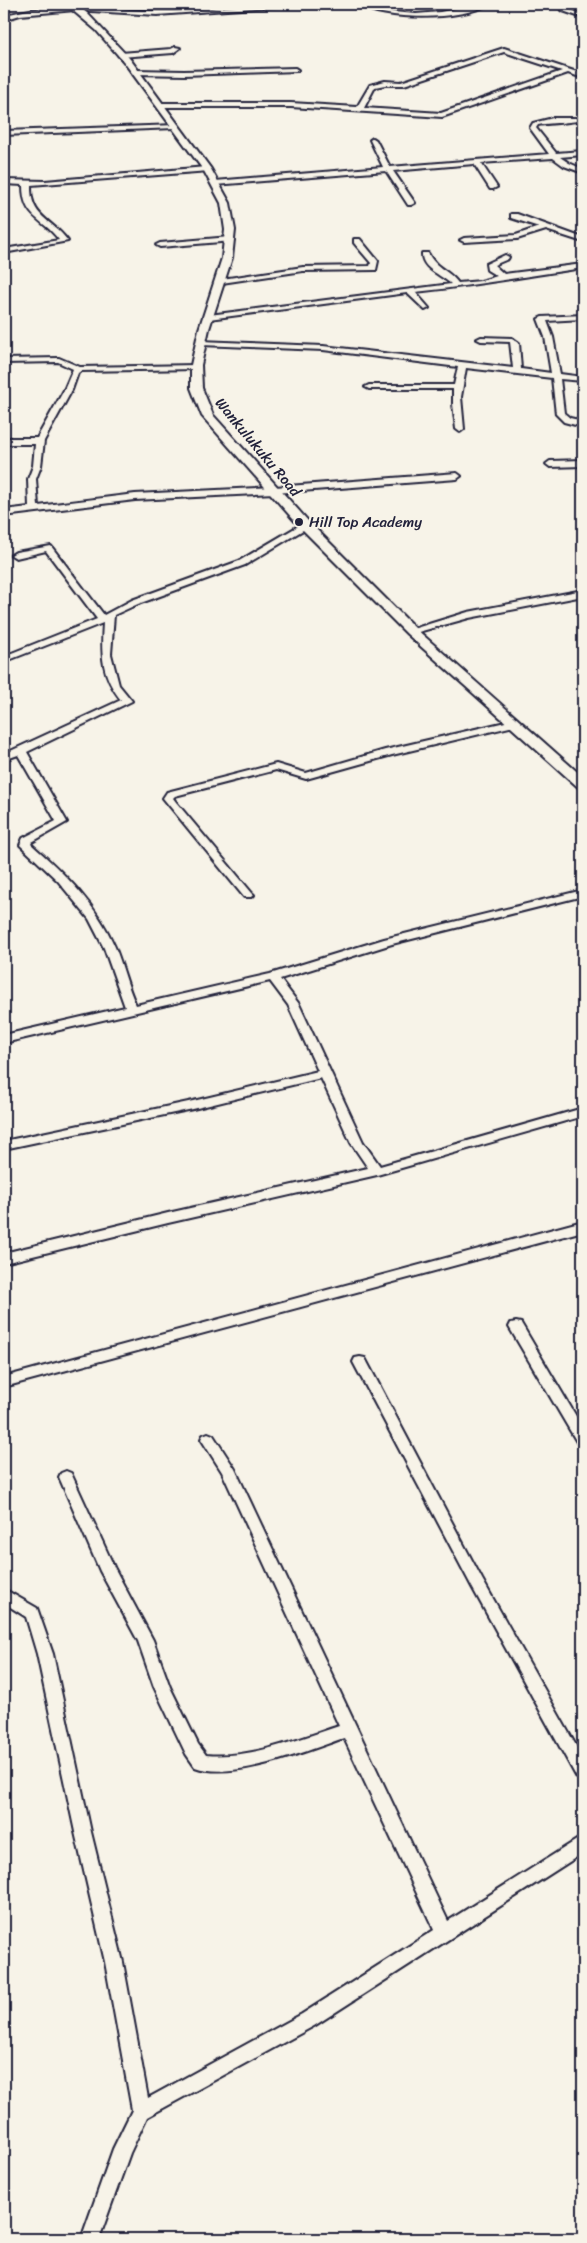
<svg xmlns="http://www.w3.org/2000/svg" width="587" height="2243" viewBox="0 0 587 2243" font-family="Sriracha,sans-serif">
<rect width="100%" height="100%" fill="#f7f3e8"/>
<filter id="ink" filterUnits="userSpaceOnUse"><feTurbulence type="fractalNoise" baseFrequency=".02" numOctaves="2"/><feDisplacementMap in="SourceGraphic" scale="10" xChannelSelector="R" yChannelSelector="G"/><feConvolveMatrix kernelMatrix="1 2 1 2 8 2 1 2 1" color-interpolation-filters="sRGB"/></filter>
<g filter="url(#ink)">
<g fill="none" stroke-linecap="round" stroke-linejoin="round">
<defs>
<g id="street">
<path d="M262,4H288L285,6L157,15L75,10L20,15L4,20V16C53,0 105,10 155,11C191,12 227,6 262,4Z"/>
<path d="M356,4H365L393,12L416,14L440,12L480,4H489C461,21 384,21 356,4Z"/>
<path d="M555,4H561L567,9L583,14V18L563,11Z"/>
<path d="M175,47L180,48L173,53L121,57L118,55L121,53L171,49Z"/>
<path d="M504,48L583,74V78L568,73L442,117L291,107H161L158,105L161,103H291L357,107L370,85L385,81L401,82ZM504,52L562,71L441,113L364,108L375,87L385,85H404Z"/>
<path d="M295,68L298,70L297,71L184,75L136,74L133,72L136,70L184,71Z"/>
<path d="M553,118H576L579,120C574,123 547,123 538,125L536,128L556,153L583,151V155L560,157L569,163L583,169V173L564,166L553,158L481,163L497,187L493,189H490L474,164L393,171L415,203L411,205H408L386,171L215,185L211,183L215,181L383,167L370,140L373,138L376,140L390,167L549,154L530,128L533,123Z"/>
<path d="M177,125L178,126L175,128L4,135V131Z"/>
<path d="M206,167H209V171L31,185C30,218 51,218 68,241L4,253V249L59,240C42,217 23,219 23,185L4,184V180L45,181Z"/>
<path d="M511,214H517L583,238V242L546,230L517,239L464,242L460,240L464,238L516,235L539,227L511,218Z"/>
<path d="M230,237L234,239L233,241L160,247L156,245L160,243Z"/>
<path d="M354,239H360L378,261L376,270L303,271L222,283L218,281L222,279L303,267L370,266L371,263L354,243Z"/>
<path d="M422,253H428C436,269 449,270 458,283L481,281L497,276L487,270L486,264L505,255L509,257L508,259L494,265L504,274L583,264V268C527,276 471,286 415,292L429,308L425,310L407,293L209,319L205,317L209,315L451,284C441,274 421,269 422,253Z"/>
<path d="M583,315V319L547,321L553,337L560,374L583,377V381L560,379L564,413L570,418L583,421V427L564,422L556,414L552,378L466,368L461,397L464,429L460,432L456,429L453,404V389H369L365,387L369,385H454L458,367L323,350L201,345L197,343L201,341L323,346L513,368L510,342L481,341L477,339L481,337L512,338L519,343L521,369L551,373L545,337L538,319L542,317Z"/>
<path d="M59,358L80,367L197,365L201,367L197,369L81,371L78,373L72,390L44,441L41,466L36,479L38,506L135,494L275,487L457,473L461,476L457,479L275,493L135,500L4,516V510L29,507L28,479L33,466L35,444H4V438H37L64,390L73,369L58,362L4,363V359Z"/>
<path d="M583,460V466L550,467L546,464L550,461Z"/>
<path d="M305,522L310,525L308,527L245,565L138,604L114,615L111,654L119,685L132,701L27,752L67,822L32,842L31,844C65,874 97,905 115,947C123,966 127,986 136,1005L270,974L384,939L583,890V896L392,944L280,979L299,1004L363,1142L380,1166L583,1108V1116L377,1175L168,1223L4,1263V1253L168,1213L368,1168L351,1143L321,1078L193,1109L4,1149V1141L193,1101L318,1071L288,1005L270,981L4,1043V1035L125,1007L104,948L89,919L58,881L20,845L23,838L56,821L18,755L4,760V754L121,700C101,675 101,654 103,623L4,662V656L97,619L46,551L16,558L11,555L16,552L51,546L104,615L132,600L239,561Z"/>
<path d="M583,590V596L469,618L411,634L406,631L468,612Z"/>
<path d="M514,720L519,723L518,725L392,755L306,779L276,770L175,796L173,798L176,802L252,893L254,895L252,897H244L163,798L167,792L276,764L306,773L385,750Z"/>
<path d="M583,1221V1231L4,1387V1377Z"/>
<path d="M516,1322L521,1323L583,1428V1446L578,1444L509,1327L511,1323Z"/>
<path d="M360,1357L365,1358L482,1579L583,1758V1780L577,1778L472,1587L353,1362L355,1358Z"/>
<path d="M208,1433L213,1435L235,1469L448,1921L583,1836V1853L314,2026L147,2117L130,2153L99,2239H81L113,2149L132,2110L105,1962L75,1832L37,1654L26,1617L4,1603V1589L37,1608L53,1654L91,1832L123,1962L148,2098L302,2014L434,1930L344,1738C306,1751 234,1781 195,1767L186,1754L154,1687L138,1641L100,1571L59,1477L61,1473L66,1471L71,1473L115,1569L153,1640L170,1687L198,1744L206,1755C251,1759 296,1740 339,1726L222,1472L201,1439L203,1435Z"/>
</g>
<path id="secondary" d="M65,4H74L87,13L130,59L211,169L230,203L235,230L232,258L209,329L201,365L202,388L213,415L309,522L415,628L583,777V788L578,787L407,634L301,528L202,416L191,388V365L199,329L222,258L225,230L221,203L204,171L124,62L96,30Z"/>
</defs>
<!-- street casing -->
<use href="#street" stroke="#22223b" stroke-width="4"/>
<!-- secondary casing -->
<use href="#secondary" stroke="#22223b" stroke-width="4"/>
<!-- street -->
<use href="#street" fill="#f7f3e8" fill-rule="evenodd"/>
<!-- secondary -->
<use href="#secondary" fill="#f7f3e8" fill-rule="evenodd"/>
</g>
</g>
<!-- markers -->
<circle fill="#22223b" stroke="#f7f3e8" stroke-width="2" cx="299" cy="522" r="5"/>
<g text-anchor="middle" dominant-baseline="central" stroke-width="4" stroke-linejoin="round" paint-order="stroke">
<!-- far-street labels -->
<g font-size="15" fill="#22223b" stroke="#f7f3e8">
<text transform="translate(258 447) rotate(50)">Wankulukuku Road</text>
</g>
<!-- far-poi labels -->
<g font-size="15" fill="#22223b" stroke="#f7f3e8" text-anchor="start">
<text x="309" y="522">Hill Top Academy</text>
</g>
</g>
<!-- margin -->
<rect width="587" height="2243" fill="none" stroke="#f7f3e8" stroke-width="20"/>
<rect x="10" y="10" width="567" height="2223" fill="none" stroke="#22223b" stroke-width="2" filter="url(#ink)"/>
</svg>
